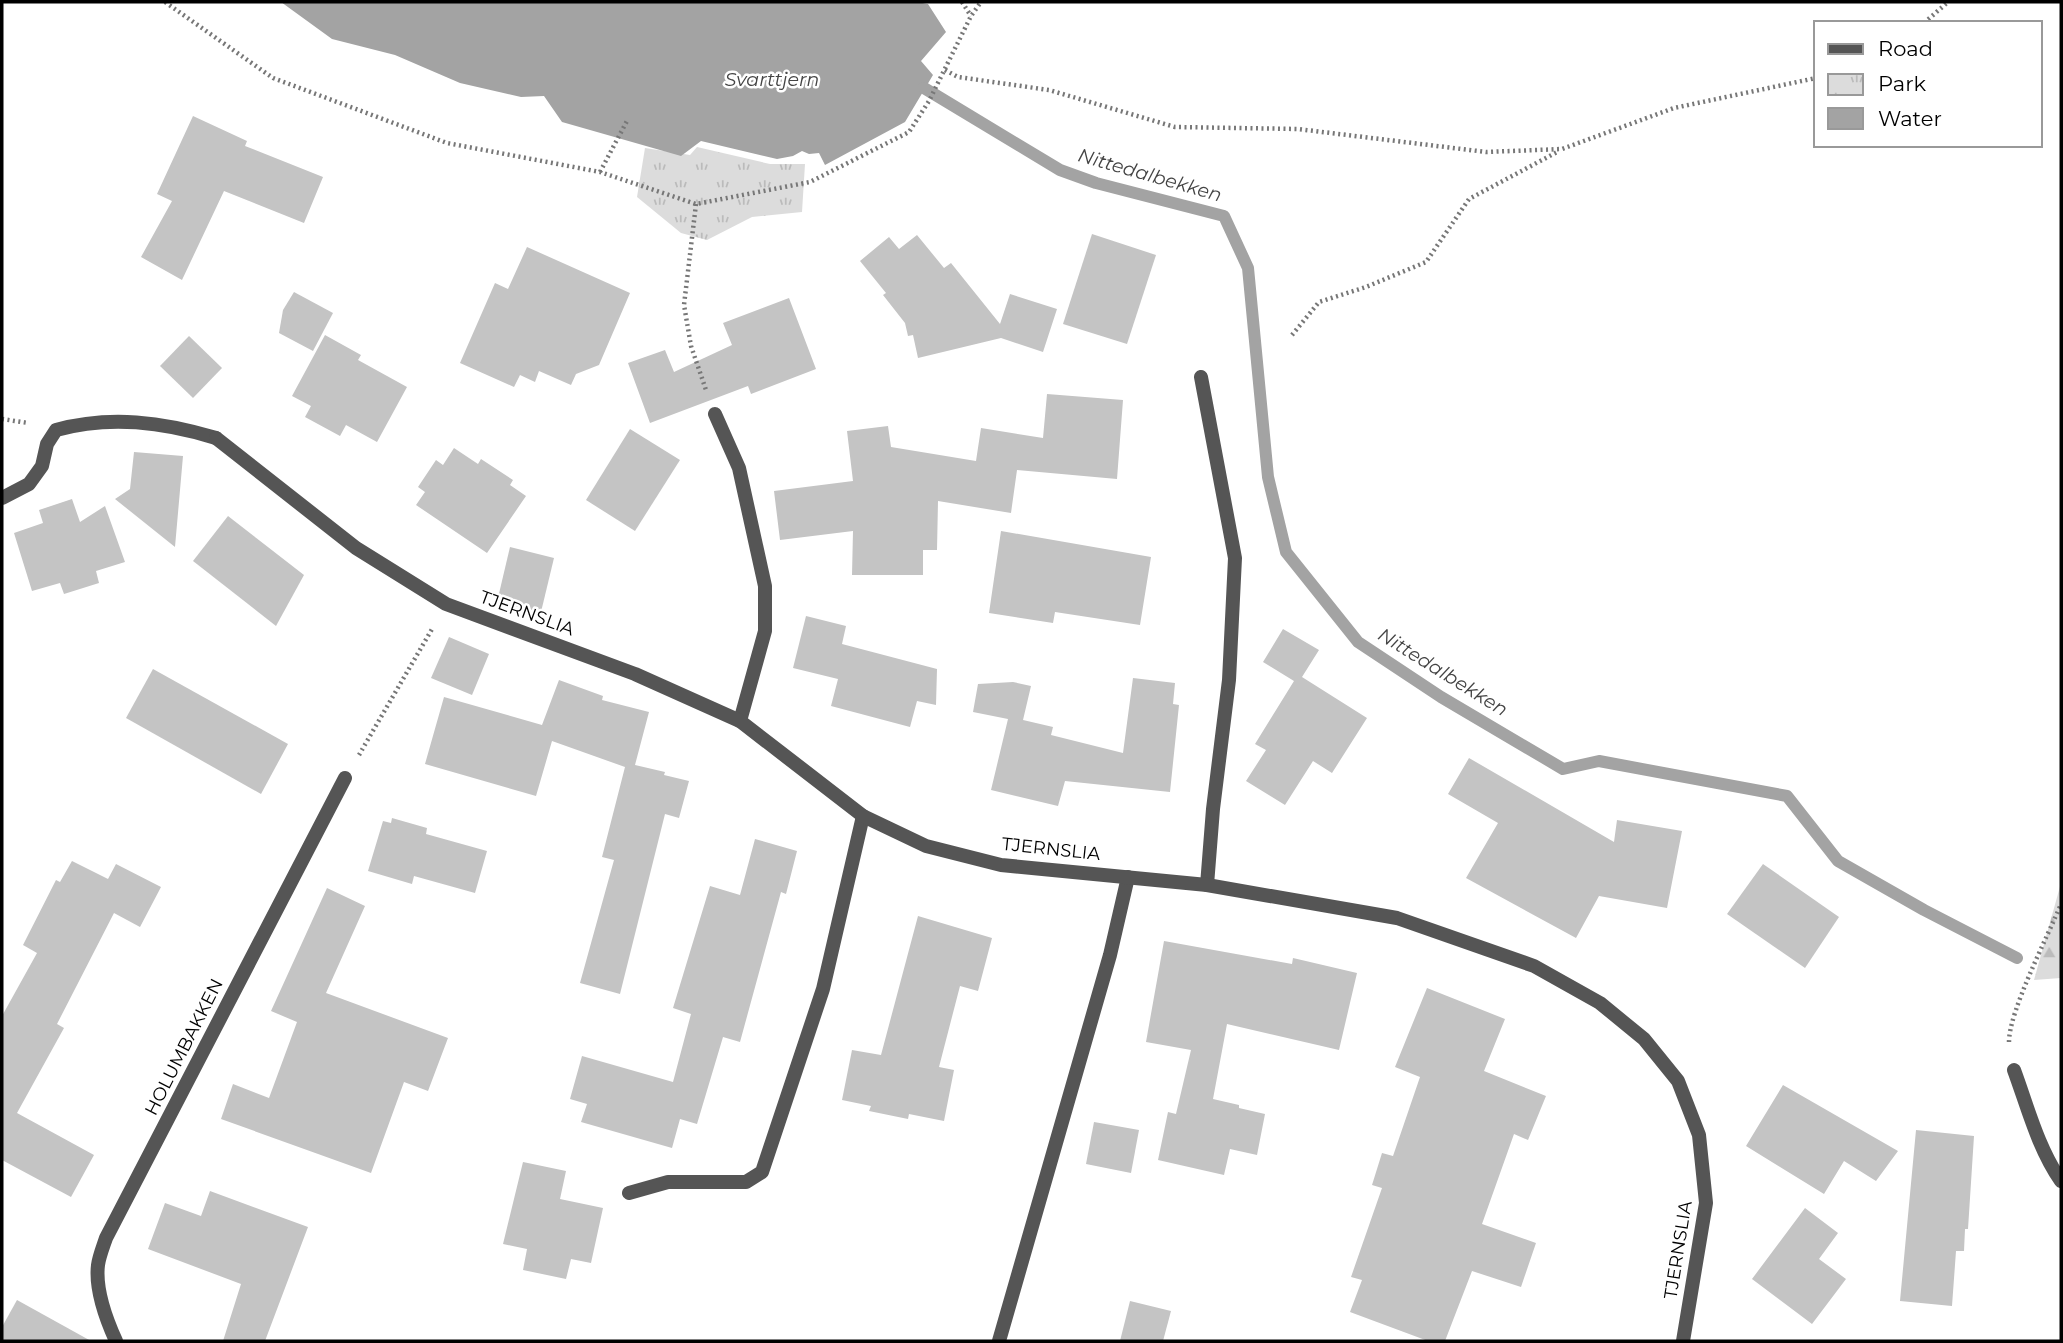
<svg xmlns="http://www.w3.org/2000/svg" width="2063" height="1343" viewBox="0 0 2063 1343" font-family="Montserrat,sans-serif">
<defs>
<pattern id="forest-firs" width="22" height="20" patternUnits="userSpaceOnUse" patternTransform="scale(1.75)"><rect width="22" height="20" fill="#dcdcdc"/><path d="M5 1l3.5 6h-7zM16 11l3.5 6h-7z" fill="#bbb"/></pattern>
<pattern id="park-tufts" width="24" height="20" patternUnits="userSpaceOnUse" patternTransform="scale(1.75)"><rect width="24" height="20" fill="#dcdcdc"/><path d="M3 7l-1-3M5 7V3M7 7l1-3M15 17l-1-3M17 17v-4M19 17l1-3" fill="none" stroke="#bbb"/></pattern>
</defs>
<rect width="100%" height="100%" fill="#fff"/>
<!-- forest -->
<path fill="url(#forest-firs)" d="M2061,883V978L2034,980Z"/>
<!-- park -->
<path fill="url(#park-tufts)" d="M697,147L770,164H805L802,212L752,217L707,240L681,233L637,197L645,148L690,155Z"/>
<!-- water -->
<path fill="#a3a3a3" d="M281,2H917L928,4L946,32L921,61L933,75L905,122L825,165L819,153L809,154L802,151L793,156L777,159L701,141L681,156L562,122L544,96L521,97L460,83L395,55L332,39Z"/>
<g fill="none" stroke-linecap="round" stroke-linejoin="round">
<!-- stream -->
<path stroke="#a3a3a3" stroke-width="12" d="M924,88L1060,170L1096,183L1224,216L1248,268L1268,477L1286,552L1358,642L1441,697L1563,769L1599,761L1787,796L1838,861L1924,910L2017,958"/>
</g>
<!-- building -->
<g fill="#c4c4c4">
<path d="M193,116L247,141L245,146L323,177L304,223L224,191L182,280L141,257L172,201L157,194Z"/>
<path d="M1092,234L1156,255L1127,344L1063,324Z"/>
<path d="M917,235L944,268L951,263L1000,324L1010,294L1057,309L1043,352L1001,338L918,358L913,335L908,336L905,323L883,295L886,293L860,261L889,237L899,249Z"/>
<path d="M527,247L630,293L599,365L576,374L571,385L539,371L535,382L520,375L514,387L460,363L495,283L508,289Z"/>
<path d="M294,292L333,313L313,351L279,333L283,310Z"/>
<path d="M789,298L816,369L751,394L748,386L650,423L628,363L665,350L674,372L732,345L723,323Z"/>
<path d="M325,335L361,355L358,360L407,387L377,442L346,425L340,436L305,417L311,406L292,396Z"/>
<path d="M189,336L222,368L193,398L160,366Z"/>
<path d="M1047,394L1123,400L1117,479L1017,470L1011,513L938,501L937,550H923V575H852L853,531L780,540L774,491L853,481L847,431L888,426L891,447L976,461L981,428L1043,438Z"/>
<path d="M630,429L680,460L635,531L586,500Z"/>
<path d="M454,448L478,464L481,459L513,480L510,485L526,496L487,553L416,505L425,492L418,487L436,460L443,465Z"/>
<path d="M134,452L183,456L175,547L115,499L130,489Z"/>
<path d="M72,499L80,522L105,506L125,562L96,571L99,583L64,594L60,583L32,591L14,533L43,523L39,510Z"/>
<path d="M228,516L304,575L276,626L193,561Z"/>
<path d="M1001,531L1151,557L1140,625L1055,612L1053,623L989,613Z"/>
<path d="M510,547L554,558L541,612L497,602Z"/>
<path d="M806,616L846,626L842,644L937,669L936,705L917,701L910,727L831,706L838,679L793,668Z"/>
<path d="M1283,629L1319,650L1302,677L1367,718L1332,773L1313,761L1285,805L1246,781L1266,750L1255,744L1294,681L1263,662Z"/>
<path d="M449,637L489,654L472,695L431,678Z"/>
<path d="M153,669L288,744L261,794L126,718Z"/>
<path d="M1133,678L1175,683L1173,704L1179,705L1170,792L1065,781L1058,806L991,790L1008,719L973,712L978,684L1013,682L1031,686L1023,720L1053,727L1051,735L1123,753Z"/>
<path d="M559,680L603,696L602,700L649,712L635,765L665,772L664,775L689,781L679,818L665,814L620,994L580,983L614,860L602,857L625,767L552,741L536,796L425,764L444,697L542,725Z"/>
<path d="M1469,758L1614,842L1617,820L1682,831L1667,908L1599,896L1576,938L1466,878L1498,823L1448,794Z"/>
<path d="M392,818L427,828L426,834L487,851L475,893L414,876L412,884L368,871L383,821L391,823Z"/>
<path d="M755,839L797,851L786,894L781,892L740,1042L723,1037L697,1124L680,1119L672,1148L581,1122L587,1104L570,1099L582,1056L673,1082L691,1014L673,1008L710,886L740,895Z"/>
<path d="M72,861L108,879L116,864L161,887L140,927L114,913L57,1024L64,1028L17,1113L94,1155L71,1197L2,1160V1016L37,953L23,945L56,880L60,882Z"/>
<path d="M1763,864L1839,917L1805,968L1727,914Z"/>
<path d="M327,888L365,906L326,993L448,1038L428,1091L404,1082L371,1173L221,1119L233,1084L269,1098L297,1022L271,1011Z"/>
<path d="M918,916L992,938L978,991L960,986L939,1067L954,1070L944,1121L909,1114L908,1119L869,1111L871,1106L842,1100L852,1050L881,1055Z"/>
<path d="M1164,941L1292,964L1293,958L1357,973L1339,1050L1227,1024L1213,1099L1239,1105V1108L1265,1114L1257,1155L1230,1149L1224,1175L1158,1160L1168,1112L1176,1114L1191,1050L1146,1042Z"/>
<path d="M1427,988L1505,1019L1484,1071L1546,1096L1528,1140L1514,1134L1482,1224L1536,1243L1521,1287L1472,1271L1445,1341H1428L1350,1312L1362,1280L1351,1277L1382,1188L1372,1185L1382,1153L1393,1156L1420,1077L1395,1067Z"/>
<path d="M1783,1085L1898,1151L1876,1181L1844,1161L1824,1194L1746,1146Z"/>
<path d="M1094,1122L1139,1130L1131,1173L1086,1164Z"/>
<path d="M1916,1130L1974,1136L1968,1229H1965L1964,1251H1956L1952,1306L1900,1301Z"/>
<path d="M523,1162L566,1171L560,1199L603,1208L591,1263L571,1259L566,1279L523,1270L527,1249L503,1244Z"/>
<path d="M210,1191L308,1227L265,1341H223L241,1284L148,1249L165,1203L201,1216Z"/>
<path d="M1805,1208L1838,1233L1819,1259L1846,1279L1812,1324L1752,1279Z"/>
<path d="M17,1300L91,1341H2V1327Z"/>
<path d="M1130,1301L1171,1311L1163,1341H1120Z"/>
</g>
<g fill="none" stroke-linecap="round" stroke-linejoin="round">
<!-- path -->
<g stroke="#777" stroke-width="4.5" stroke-dasharray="2 3.5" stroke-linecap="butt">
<path d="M165,2L273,78L447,143L600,172L696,204L810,182L909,132L929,101L971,16L981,2"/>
<path d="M962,2L971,16"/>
<path d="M1924,23L1948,2"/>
<path d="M945,70L958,77L1049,90L1175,127L1298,129L1486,152L1562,149L1674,108L1816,78"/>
<path d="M600,172L628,119"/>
<path d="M696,204L684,305L691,346L706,390"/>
<path d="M1292,335L1319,302L1366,287L1426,262L1469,199L1559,151"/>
<path d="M2,419L28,423"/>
<path d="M359,755L432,629"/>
<path d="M2009,1042C2009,1011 2048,936 2061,904"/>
</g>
<!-- service -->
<g stroke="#555" stroke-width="14">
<path d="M1201,377L1235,558L1229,680L1213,809L1207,885"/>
<path d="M715,414L739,468L765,586V631L740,721"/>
<path d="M2,498L29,484L42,466L47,444L56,430C110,415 163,422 216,438"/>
<path d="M2014,1070C2028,1108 2038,1148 2061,1181"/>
<path d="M629,1193L668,1182H746L762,1172L823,989L863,816"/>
<path d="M999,1341L1110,955L1128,877"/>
</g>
<!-- minor -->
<g stroke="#555" stroke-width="14">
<path d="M216,438L356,548L446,604L635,674L740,721L863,816L926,846L1001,865L1207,885L1397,918L1534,966L1600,1003L1644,1039L1678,1081L1699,1135L1706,1203L1683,1341"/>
<path d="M116,1341C106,1319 95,1290 98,1265C99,1257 103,1247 106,1238L345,778"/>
</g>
</g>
<g text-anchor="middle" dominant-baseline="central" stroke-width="5" stroke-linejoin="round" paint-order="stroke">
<!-- street labels -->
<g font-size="18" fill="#000" stroke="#fff">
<text transform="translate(527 613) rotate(20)">TJERNSLIA</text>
<text transform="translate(1051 849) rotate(6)">TJERNSLIA</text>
<text transform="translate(184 1047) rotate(-63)">HOLUMBAKKEN</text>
<text transform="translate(1678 1250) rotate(-81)">TJERNSLIA</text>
</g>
<!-- water labels -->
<g font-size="19" font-style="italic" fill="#444" stroke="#fff">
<text x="772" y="79">Svarttjern</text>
<text transform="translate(1150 175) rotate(16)">Nittedalbekken</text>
<text transform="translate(1443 672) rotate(32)">Nittedalbekken</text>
</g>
</g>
<!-- border -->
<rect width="2063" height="1343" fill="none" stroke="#000000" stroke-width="7"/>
<!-- legend -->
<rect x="1814" y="21" width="228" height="126" fill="#ffffff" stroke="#999999" stroke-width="2"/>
<rect x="1828" y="44" width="35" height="10" fill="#555555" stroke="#999999" stroke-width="2"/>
<text x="1878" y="56" font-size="21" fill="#000000">Road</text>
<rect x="1828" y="74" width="35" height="21" fill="url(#park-tufts)" stroke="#999999" stroke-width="2"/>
<text x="1878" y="91" font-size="21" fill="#000000">Park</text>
<rect x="1828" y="108" width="35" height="21" fill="#a3a3a3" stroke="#999999" stroke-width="2"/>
<text x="1878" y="126" font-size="21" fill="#000000">Water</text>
</svg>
